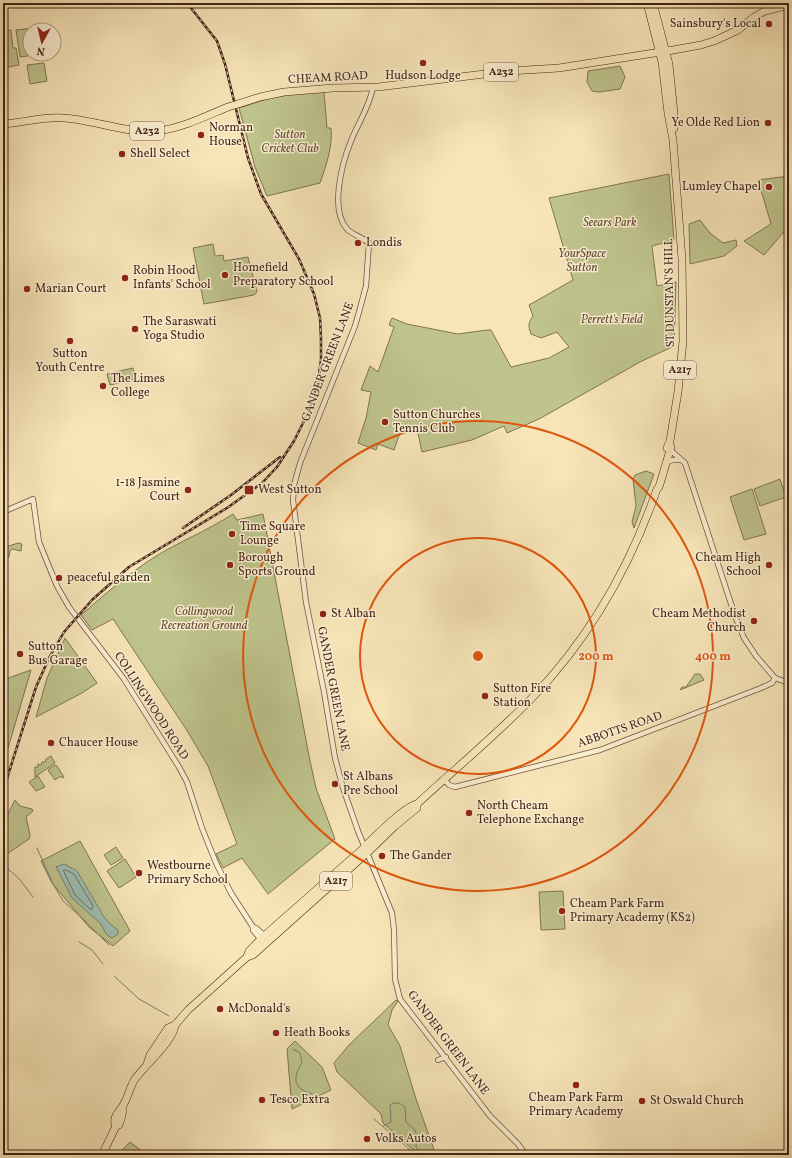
<svg xmlns="http://www.w3.org/2000/svg" width="792" height="1158" viewBox="0 0 792 1158" font-family="Vollkorn,serif">
<rect width="100%" height="100%" fill="#f7e5b8"/>
<filter id="stains"><feTurbulence type="fractalNoise" baseFrequency=".005" numOctaves="4"/><feColorMatrix values="0 0 0 0 .2 0 0 0 0 .09 0 0 0 0 .02 0 0 0 .5 -.17"/></filter>
<radialGradient id="worn" r=".72"><stop offset=".6" stop-color="#630" stop-opacity="0"/><stop offset="1" stop-color="#630" stop-opacity=".3"/></radialGradient>
<!-- green -->
<g fill="#bfc48d" stroke="#827452">
<path d="M45,27V30H30V54H42L20,57L16,30Z"/>
<path d="M11,30L13,48H16L19,65L3,68V51L8,49L3,50V31Z"/>
<path d="M44,63L47,81L30,84L27,65Z"/>
<path d="M620,66L625,77L620,89L599,92L592,91L587,82L588,71Z"/>
<path d="M303,92H324L327,128H331C333,146 326,166 320,183L267,196L255,167L239,108L270,98Z"/>
<path d="M669,174L674,240L652,246L657,286L676,282L674,346L640,362L539,419L507,433L504,426L472,440L422,452L418,433L402,427L394,450L378,444L376,450L358,443L366,418L371,392L361,390L370,366L378,372L394,327L389,325L392,318L407,324L458,334L487,330H491L511,367L549,358L569,347L557,332L541,338L531,334C528,326 528,323 533,316L529,305L573,280L549,198Z"/>
<path d="M789,176V226L764,255L744,241L771,224L758,180Z"/>
<path d="M700,220L710,233L723,243L736,240L737,246L724,256L690,264L689,224Z"/>
<path d="M213,244L215,256L223,255L224,261L248,257L257,292L254,295L204,304L193,248Z"/>
<path d="M133,368L136,379L110,385L107,374Z"/>
<path d="M646,471L654,474L634,528L632,522L636,506L633,479L635,475Z"/>
<path d="M780,479L786,497L760,506L754,489Z"/>
<path d="M752,489L766,534L744,540L730,497Z"/>
<path d="M233,514L237,520L263,514L310,761L316,788L335,839L268,894L242,858L223,868L216,854L237,844L208,766L186,729L113,619L92,630L81,615C104,595 127,575 153,558C178,542 207,531 233,514Z"/>
<path d="M18,543L22,544L21,551L12,549L10,551L9,557H5V559H3V548Z"/>
<path d="M65,638L97,683L82,693L36,717L47,678Z"/>
<path d="M31,670L6,755H3V680Z"/>
<path d="M695,674H700L704,680L680,690L682,687H686Z"/>
<path d="M51,756L55,763L35,777V767H38V764L41,765L42,762H45L46,759Z"/>
<path d="M55,765L57,766L64,777L62,778L61,776L55,780L48,770Z"/>
<path d="M38,776L45,787L36,791L29,782Z"/>
<path d="M15,800L20,806L32,809L33,811L26,817L30,835L29,839L4,856L3,824Z"/>
<path d="M80,841L130,931L113,946L89,927L52,883L41,861Z"/>
<path d="M116,847L123,858L111,865L104,855Z"/>
<path d="M125,859L136,877L119,888L107,871Z"/>
<path d="M563,891L565,929L541,930L539,892Z"/>
<path d="M396,1000L398,1001L392,1010L388,1025L400,1046L416,1099L436,1155H419L383,1123L381,1114L337,1072L334,1063L349,1045Z"/>
<path d="M295,1041L322,1067L331,1090L292,1109L287,1049Z"/>
<path d="M130,1142L147,1155H114L116,1153L120,1152Z"/>
</g>
<!-- water -->
<path fill="#9dbfb2" stroke="#798174" d="M64,864L77,871L104,917L110,924L118,930V934L112,938L107,935L100,923L72,898L56,867Z"/>
<g fill="none" stroke-linecap="round" stroke-linejoin="round">
<!-- shore -->
<path stroke="#707164" stroke-width="1" d="M64,870H66L74,874L93,906L92,909H90L75,895L64,872Z"/>
<!-- stream -->
<g stroke="#798174" stroke-width="1">
<path d="M37,848L52,882L63,901L82,918L109,945"/>
<path d="M3,862C7,871 15,873 21,881C25,886 29,892 33,897"/>
<path d="M79,942L92,950L103,964"/>
<path d="M114,976L139,999L169,1016"/>
<path d="M293,1049L300,1053L302,1062C293,1078 292,1088 312,1094"/>
<path d="M374,1119L416,1155"/>
<path d="M383,1126L391,1122L390,1105L394,1103H399L405,1107L406,1122L415,1130L417,1137L416,1147L421,1155"/>
</g>
<defs>
<g id="minor">
<path d="M373,87C370,106 358,123 351,141C342,163 329,211 348,230C354,235 363,238 369,243L366,286L359,312L355,326L300,463L294,485L293,500L306,602L324,692L335,758L343,788L358,831L392,913L394,930L395,979L400,999L490,1116L518,1144L526,1155"/>
<path d="M669,449L685,463L735,616L744,638L756,656L775,678L786,682L789,687"/>
<path d="M667,462L673,460H681"/>
<path d="M3,512L33,499L39,542L57,586L69,607L124,679L179,767L187,782L202,828L216,863L231,893L253,927V930L262,941"/>
<path d="M444,779L449,785L455,787L600,750L761,688L772,683L775,678"/>
<path d="M253,927L256,928L266,937"/>
<path d="M438,1060L446,1057"/>
</g>
<g id="highway">
<path d="M647,3L662,62L668,113L673,140L682,259L683,341L678,392L670,441L667,448"/>
<path d="M653,3L669,64L674,113V128"/>
<path d="M238,104L260,97L284,92L333,88L378,87L509,71L559,68L673,50L701,45L714,41L738,30L754,17L765,11L789,5"/>
<path d="M3,124C23,123 44,116 64,118C94,120 129,134 158,131C182,128 206,116 228,107"/>
<path d="M247,957L249,951L264,936L365,847L367,844C378,834 404,807 417,804C455,769 495,736 531,699C589,639 630,567 657,489L659,487L671,447L669,444"/>
<path d="M147,1064L150,1055L168,1028L175,1025L188,1010L247,957L253,955L367,853L395,826L417,808V804"/>
<path d="M116,1126C112,1118 118,1113 122,1107C128,1099 129,1088 135,1079C145,1065 173,1042 175,1025"/>
<path d="M102,1155L116,1126L119,1125C121,1119 124,1114 122,1108"/>
</g>
</defs>
<!-- minor casing -->
<use href="#minor" stroke="#71543e" stroke-width="6"/>
<!-- highway casing -->
<use href="#highway" stroke="#442316" stroke-width="8"/>
<!-- minor -->
<use href="#minor" stroke="#faeed1" stroke-width="4.5"/>
<!-- highway -->
<use href="#highway" stroke="#f7e5b8" stroke-width="7"/>
<defs>
<g id="rail">
<path d="M183,528L231,495L280,457"/>
<path d="M3,791L36,687L49,658L64,632L92,600L129,567L227,508L262,483L277,467L294,441L310,409L318,382L321,360V339L320,318L314,294L299,259L261,194L248,158L225,64L217,41L187,3"/>
</g>
</defs>
<!-- rail casing -->
<use href="#rail" stroke="#442316" stroke-width="2.5"/>
<!-- rail -->
<use href="#rail" stroke="#faeed1" stroke-width="1" stroke-dasharray="3" stroke-linecap="butt"/>
<defs>
<path id="highway-bridge" d="M228,107L238,104"/>
</defs>
<!-- highway-bridge casing -->
<use href="#highway-bridge" stroke="#442316" stroke-width="8" stroke-linecap="butt"/>
<!-- highway-bridge -->
<use href="#highway-bridge" stroke="#f7e5b8" stroke-width="7"/>
</g>
<!-- distance rings -->
<g fill="none" stroke="#e0560c" stroke-width="2">
<circle cx="478" cy="656" r="118"/>
<circle cx="478" cy="656" r="235"/>
</g>
<!-- markers -->
<g fill="#8f2418" stroke="#faeed1" stroke-width="1.5">
<circle cx="769" cy="24" r="4"/>
<circle cx="423" cy="63" r="4"/>
<circle cx="768" cy="123" r="4"/>
<circle cx="201" cy="135" r="4"/>
<circle cx="122" cy="154" r="4"/>
<circle cx="769" cy="187" r="4"/>
<circle cx="358" cy="243" r="4"/>
<circle cx="225" cy="275" r="4"/>
<circle cx="125" cy="278" r="4"/>
<circle cx="27" cy="289" r="4"/>
<circle cx="135" cy="329" r="4"/>
<circle cx="70" cy="341" r="4"/>
<circle cx="103" cy="386" r="4"/>
<circle cx="385" cy="422" r="4"/>
<circle cx="188" cy="490" r="4"/>
<rect x="244" y="485" width="10" height="10" rx="2"/>
<circle cx="232" cy="534" r="4"/>
<circle cx="230" cy="565" r="4"/>
<circle cx="769" cy="565" r="4"/>
<circle cx="59" cy="578" r="4"/>
<circle cx="323" cy="614" r="4"/>
<circle cx="754" cy="621" r="4"/>
<circle cx="20" cy="654" r="4"/>
<circle cx="485" cy="696" r="4"/>
<circle cx="51" cy="743" r="4"/>
<circle cx="335" cy="784" r="4"/>
<circle cx="469" cy="813" r="4"/>
<circle cx="382" cy="856" r="4"/>
<circle cx="139" cy="873" r="4"/>
<circle cx="562" cy="911" r="4"/>
<circle cx="220" cy="1009" r="4"/>
<circle cx="276" cy="1033" r="4"/>
<circle cx="576" cy="1085" r="4"/>
<circle cx="262" cy="1100" r="4"/>
<circle cx="642" cy="1101" r="4"/>
<circle cx="367" cy="1139" r="4"/>
</g>
<g text-anchor="middle" dominant-baseline="central" stroke-width="3" stroke-linejoin="round" paint-order="stroke">
<!-- shield labels -->
<g fill="#faeed1" stroke="#7b604e" stroke-width="1">
<rect x="484" y="63" width="34" height="18" rx="3"/>
<rect x="130" y="122" width="34" height="18" rx="3"/>
<rect x="664" y="361" width="32" height="18" rx="3"/>
<rect x="320" y="872" width="32" height="18" rx="3"/>
</g>
<g font-size="11" font-weight="bold" fill="#442316">
<text x="501" y="72">A232</text>
<text x="147" y="131">A232</text>
<text x="680" y="370">A217</text>
<text x="336" y="881">A217</text>
</g>
<!-- poi labels -->
<g font-size="12" fill="#442316" stroke="#faeed1" text-anchor="start">
<text x="761" y="24" text-anchor="end">Sainsbury's Local</text>
<text x="423" y="76" text-anchor="middle">Hudson Lodge</text>
<text x="760" y="123" text-anchor="end">Ye Olde Red Lion</text>
<text x="209" y="128">Norman<tspan x="209" dy="14">House</tspan></text>
<text x="130" y="154">Shell Select</text>
<text x="761" y="187" text-anchor="end">Lumley Chapel</text>
<text x="366" y="243">Londis</text>
<text x="233" y="268">Homefield<tspan x="233" dy="14">Preparatory School</tspan></text>
<text x="133" y="271">Robin Hood<tspan x="133" dy="14">Infants' School</tspan></text>
<text x="35" y="289">Marian Court</text>
<text x="143" y="322">The Saraswati<tspan x="143" dy="14">Yoga Studio</tspan></text>
<text x="70" y="354" text-anchor="middle">Sutton<tspan x="70" dy="14">Youth Centre</tspan></text>
<text x="111" y="379">The Limes<tspan x="111" dy="14">College</tspan></text>
<text x="393" y="415">Sutton Churches<tspan x="393" dy="14">Tennis Club</tspan></text>
<text x="180" y="483" text-anchor="end">1-18 Jasmine<tspan x="180" dy="14">Court</tspan></text>
<text x="258" y="490">West Sutton</text>
<text x="240" y="527">Time Square<tspan x="240" dy="14">Lounge</tspan></text>
<text x="238" y="558">Borough<tspan x="238" dy="14">Sports Ground</tspan></text>
<text x="761" y="558" text-anchor="end">Cheam High<tspan x="761" dy="14">School</tspan></text>
<text x="67" y="578">peaceful garden</text>
<text x="331" y="614">St Alban</text>
<text x="746" y="614" text-anchor="end">Cheam Methodist<tspan x="746" dy="14">Church</tspan></text>
<text x="28" y="647">Sutton<tspan x="28" dy="14">Bus Garage</tspan></text>
<text x="493" y="689">Sutton Fire<tspan x="493" dy="14">Station</tspan></text>
<text x="59" y="743">Chaucer House</text>
<text x="343" y="777">St Albans<tspan x="343" dy="14">Pre School</tspan></text>
<text x="477" y="806">North Cheam<tspan x="477" dy="14">Telephone Exchange</tspan></text>
<text x="390" y="856">The Gander</text>
<text x="147" y="866">Westbourne<tspan x="147" dy="14">Primary School</tspan></text>
<text x="570" y="904">Cheam Park Farm<tspan x="570" dy="14">Primary Academy (KS2)</tspan></text>
<text x="228" y="1009">McDonald's</text>
<text x="284" y="1033">Heath Books</text>
<text x="576" y="1098" text-anchor="middle">Cheam Park Farm<tspan x="576" dy="14">Primary Academy</tspan></text>
<text x="270" y="1100">Tesco Extra</text>
<text x="650" y="1101">St Oswald Church</text>
<text x="375" y="1139">Volks Autos</text>
</g>
<!-- street labels -->
<g font-size="12" fill="#442316" stroke="#faeed1">
<text transform="translate(328 78) rotate(-3)">CHEAM ROAD</text>
<text transform="translate(670 293) rotate(-91)">ST DUNSTAN'S HILL</text>
<text transform="translate(328 362) rotate(-69)">GANDER GREEN LANE</text>
<text transform="translate(333 689) rotate(79)">GANDER GREEN LANE</text>
<text transform="translate(151 706) rotate(57)">COLLINGWOOD ROAD</text>
<text transform="translate(620 730) rotate(-19)">ABBOTTS ROAD</text>
<text transform="translate(448 1043) rotate(53)">GANDER GREEN LANE</text>
</g>
<!-- park labels -->
<g font-size="12" font-style="italic" fill="#634b34" stroke="#faeed1">
<text x="290" y="135">Sutton<tspan x="290" dy="14">Cricket Club</tspan></text>
<text x="610" y="223">Seears Park</text>
<text x="582" y="254">YourSpace<tspan x="582" dy="14">Sutton</tspan></text>
<text x="612" y="320">Perrett's Field</text>
<text x="204" y="612">Collingwood<tspan x="204" dy="14">Recreation Ground</tspan></text>
</g>
</g>
<circle cx="478" cy="656" r="6" fill="#e0560c" stroke="#faeed1" stroke-width="2"/>
<g font-size="12" text-anchor="middle" font-weight="bold" fill="#e0560c" stroke="#faeed1" stroke-width="3" stroke-linejoin="round" paint-order="stroke">
<text x="596" y="660">200 m</text>
<text x="713" y="660">400 m</text>
</g>
<!-- margin -->
<rect width="792" height="1158" fill="none" stroke="#f7e5b8" stroke-width="16"/>
<rect x="4" y="4" width="784" height="1150" fill="none" stroke="#442316" stroke-width="2"/>
<rect x="8" y="8" width="776" height="1142" fill="none" stroke="#442316"/>
<!-- north arrow -->
<g transform="translate(42 42) rotate(188)"><circle r="19" fill="#faeed1" stroke="#b19d86"/>
<path d="M0-3L7 15L0 10L-7 15Z" fill="#8f2418"/>
<text y="-6" font-size="11" font-weight="bold" text-anchor="middle" fill="#442316">N</text>
</g>
<rect width="100%" height="100%" filter="url(#stains)"/>
<rect width="100%" height="100%" fill="url(#worn)"/>
</svg>
